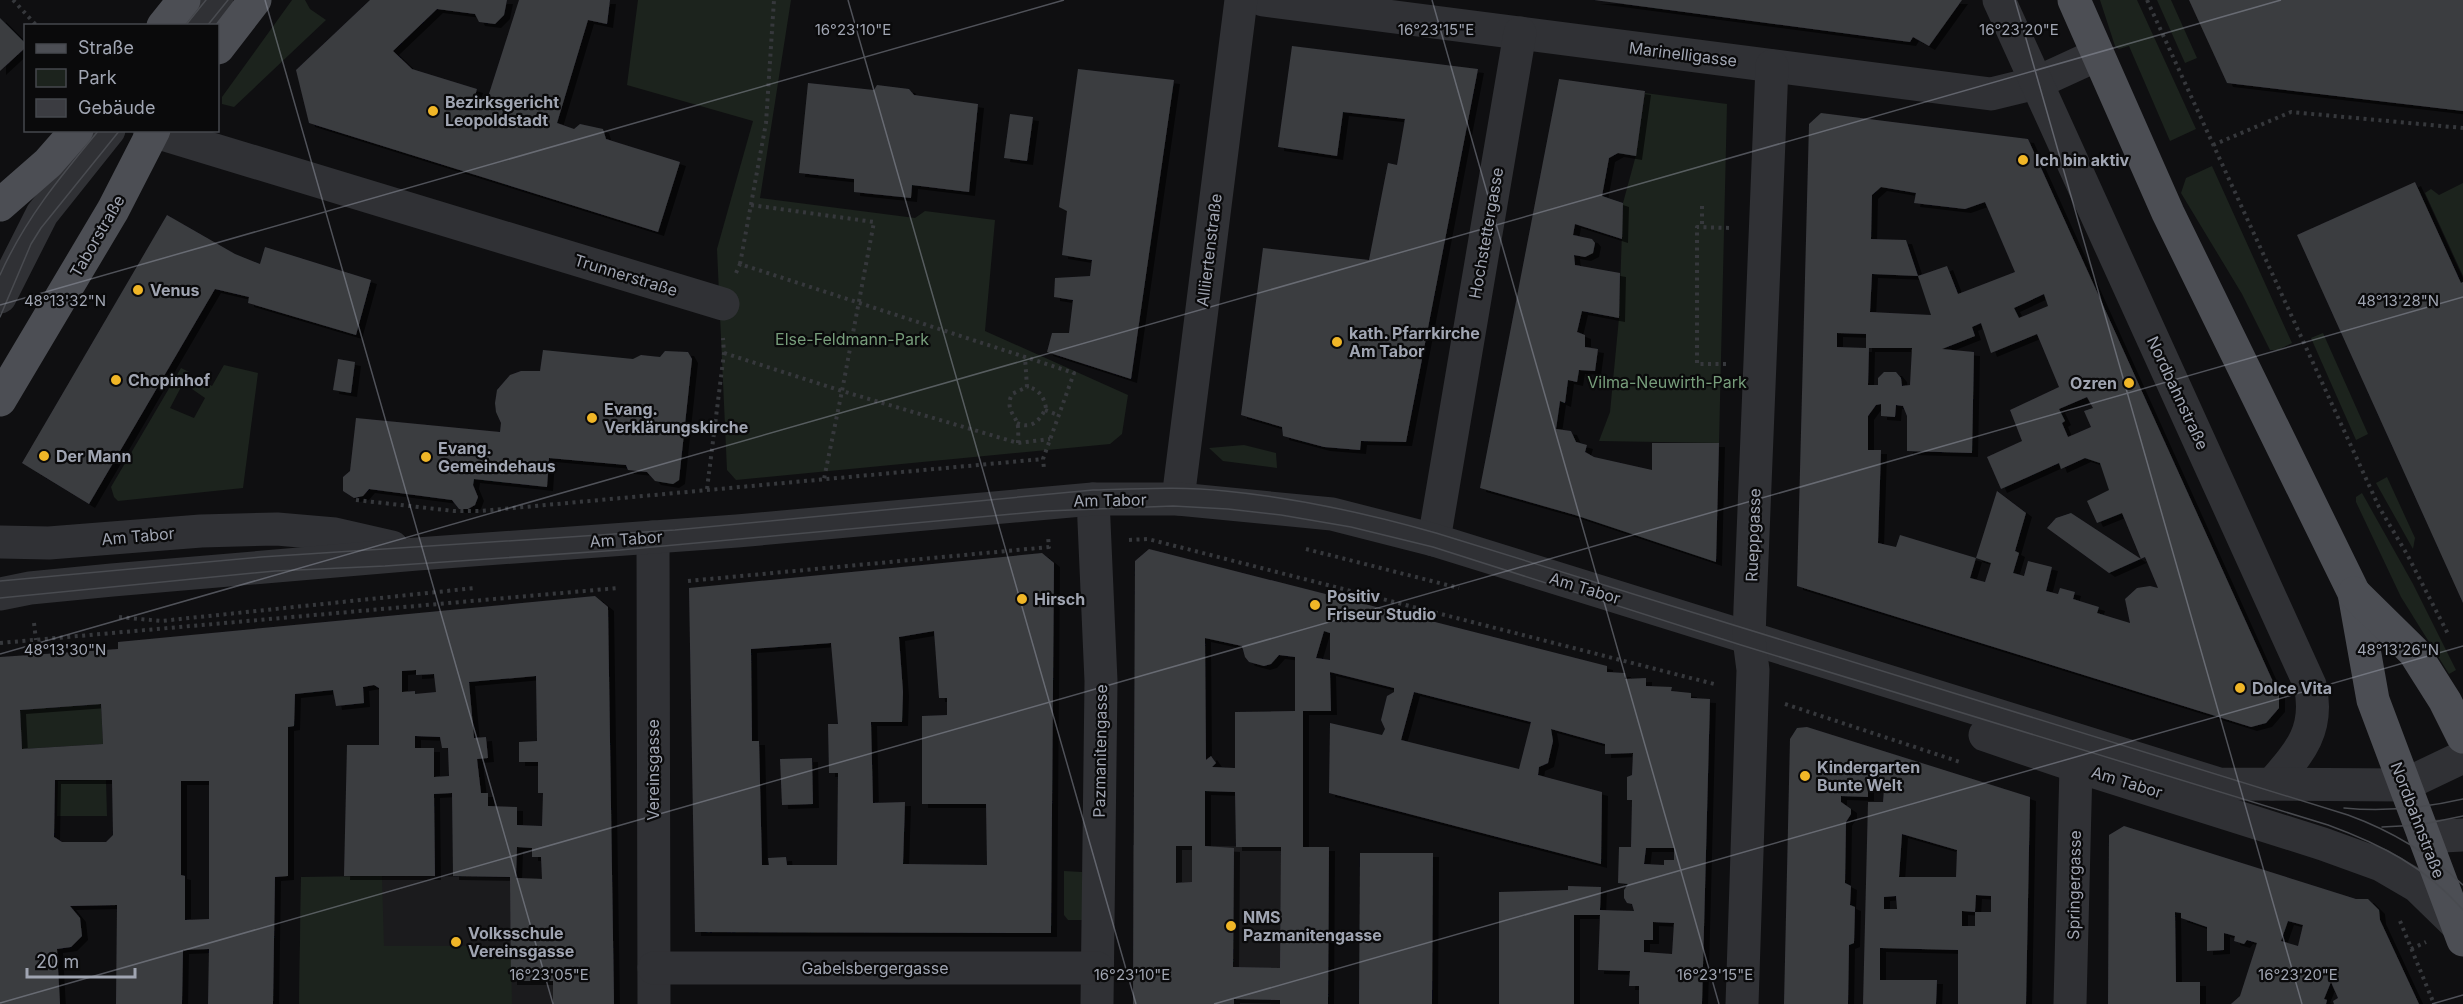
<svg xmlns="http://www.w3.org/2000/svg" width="2463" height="1004" viewBox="0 0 2463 1004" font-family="Inter,sans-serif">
<defs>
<filter id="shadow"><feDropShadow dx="6" dy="4" stdDeviation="0" flood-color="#0009"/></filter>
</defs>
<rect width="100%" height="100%" fill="#0f0f11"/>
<!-- built -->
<g fill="#1b1b1d">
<path d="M1133,845L1329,847L1328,1004H1133Z"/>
<path d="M435,876L612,880L614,1004H299L301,877Z"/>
</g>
<!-- green -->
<g fill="#1c231d">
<path d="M292,0H305L310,9L326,20L234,107L222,104V97Z"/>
<path d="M638,0H791L760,198L915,218L925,211L995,220L985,331L1128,395L1122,434L1110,444L736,480L727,470L717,249L753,121L627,85Z"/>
<path d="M2100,0H2137L2196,129L2170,141L2129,46L2119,49L2115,46Z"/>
<path d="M2157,0H2171L2197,58L2185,63Z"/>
<path d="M1645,93L1727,104L1719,443L1599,441L1610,412L1619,318L1623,203L1636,155Z"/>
<path d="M2212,166L2292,343L2278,350H2270L2242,294L2181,193L2186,178Z"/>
<path d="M2463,183V276L2425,193L2431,189L2439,195Z"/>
<path d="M2323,333L2368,434L2356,440L2311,338Z"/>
<path d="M224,365L258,373L243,488L118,501L114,497L111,487L181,368L189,372L170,408L194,418L205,398L192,389L198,378L212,386Z"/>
<path d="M1244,445L1276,453L1277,468L1223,461L1209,448Z"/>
<path d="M2387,477L2415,538L2413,549L2376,483Z"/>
<path d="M2362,493L2413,584L2456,670L2449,674L2401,597L2356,502V497Z"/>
<path d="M101,704L103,744L22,749L20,710Z"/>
<path d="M106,780L107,816H57L58,781Z"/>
<path d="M1064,871L1082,872L1085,920H1068L1064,915Z"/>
<path d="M382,876L384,946H511L512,1004H299L301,877Z"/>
</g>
<!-- building -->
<g fill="#3b3c41" fill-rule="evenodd" filter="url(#shadow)">
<path d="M370,0H507L504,15L495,24L479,22L475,14L437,9L393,51L412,69L477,89L475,96L487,100L519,0H610L607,24L588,20L557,123L574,129L580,124L603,129L606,139L680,162L658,232L309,123L296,70Z"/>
<path d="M1594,0H1962L1929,46L1913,37L1910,42Z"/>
<path d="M2189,0H2463V111L2227,83Z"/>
<path d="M0,18L26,44V47L0,71Z"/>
<path d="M1292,46L1478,69L1406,442L1361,441L1360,450L1324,447L1283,436L1282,427L1241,415L1263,248L1369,260L1388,163L1397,165L1405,119L1343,112L1337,156L1278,147Z"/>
<path d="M1078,69L1174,80L1131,379L1047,352L1052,333H1069L1073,300L1054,297L1055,278L1090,276L1092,260L1062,255L1067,211L1059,207Z"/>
<path d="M1559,79L1645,91L1636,156L1618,153L1609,158L1602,196L1623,203L1622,239L1575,224L1573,235L1592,239L1595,243L1593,253L1585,257L1574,255L1575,265L1620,273L1619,318L1582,311L1577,332L1585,335V347L1598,349L1595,371L1579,370L1577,382L1568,380L1565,403L1560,401L1556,429L1571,431L1576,442L1587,445L1585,452L1594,457L1652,470V443H1719L1716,562L1575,515L1480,488Z"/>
<path d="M808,83L874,90L877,85L909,89L914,95L978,104L969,192L912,185L911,198L854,192V179L799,173Z"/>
<path d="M1821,113L2028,139L2279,695V708L2266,723L2251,727L1797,586L1809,124ZM1881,187L1916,193L1914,203L1965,209L1985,202L2015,272L1958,294L1947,266L1918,276L1931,315L1870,312L1872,274L1918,276L1906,240L1871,239L1872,195ZM2044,294L2048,306L2019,318L2014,308ZM1981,323L1991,353L2037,334L2059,387L2010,410L2022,441L1987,457L2001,489L2059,463L2061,469L2085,458L2100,463L2109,490L2087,501L2097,523L2122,513L2141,559L2071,513L2056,518L2047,528L2109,573L2145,557L2158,588L2150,586L2137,588L2125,599L2130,623L2097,613L2099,607L2073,599L2075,592L2060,588L2058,594L2046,591L2052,567L2028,561L2024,576L2013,573L2019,553L2015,551L2026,513L1997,491L1976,558L1991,563L1985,582L1970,578L1976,558L1900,535L1896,547L1878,543L1881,450H1868V416L1876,405L1881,404V416L1895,417L1896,405L1903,406L1907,416V451L1972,453L1974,352L1942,349L1975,336L1972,327ZM1837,333L1866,334V348L1837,347ZM1869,348H1912L1910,385L1902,386L1901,378L1896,372H1884L1878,378V385H1868ZM2087,397L2093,408L2084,411L2091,427L2068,437L2062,423L2065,421L2059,409Z"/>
<path d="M1010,114L1033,117L1027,161L1004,158Z"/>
<path d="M2415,182L2461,283L2463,282V603L2297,235Z"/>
<path d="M167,215L235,254L260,264L265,247L371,280L356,335L248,303L249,297L215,289L89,504L22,463Z"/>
<path d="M543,350L633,359L641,355L660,357L665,351L688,352L692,359L679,480L673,484L655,481L647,472L628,470L626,465L549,458L547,487L474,479L473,485L478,497L475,505L468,509H459L452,500L369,489L363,496L354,498L343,491V477L350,471L356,418L500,432L501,423L496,412L495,403L497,390L510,375L521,371H540Z"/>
<path d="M338,359L355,362L351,393L333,390Z"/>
<path d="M1149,549L1607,666V672L1625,673V679L1646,678V686L1672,687L1671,691L1691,693V698L1710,699L1702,1004H1639V986H1629L1630,971L1598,970L1600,915H1574V1004H1499V892L1568,890V886L1601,887L1600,910L1634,911L1632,904L1627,903L1624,898V890L1628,884L1618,883L1619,847H1631L1632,800H1627V777L1632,775L1633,753L1605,754V744L1551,729L1553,741L1548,763L1539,767L1538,775L1602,792L1601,864L1329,793L1330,723L1382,735L1385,729L1381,720L1387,696L1394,692V688L1330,672L1331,711H1303V847H1329L1328,1004H1280V1000L1234,999V1004H1133L1135,561ZM1324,631L1330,633V660L1316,658ZM1205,638L1242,646L1245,657L1249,662L1264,666L1271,664L1279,655L1295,657V711L1235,712V768L1212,767L1216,763L1211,756L1206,760ZM1414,692L1531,722L1519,769L1401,740ZM1205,791L1235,792L1236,847H1281L1280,968L1233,967L1234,848L1205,846ZM1176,846H1192V882L1176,883ZM1646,848H1674V860H1664V865L1644,864ZM1653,922L1674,923L1672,954L1644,952V940H1653Z"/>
<path d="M1042,553L1054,563L1051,933L695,932L689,588ZM934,631L939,698H947V715L922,716V804H986L987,865L903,864L905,802L873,803L871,722H902L903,692L899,637ZM831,643L838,724H828L829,773H838L837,865H787L786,857L768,858L769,865H762L759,741H752L751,649Z"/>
<path d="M595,596L608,607L614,1004H553V981H511L510,877L453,876L452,793L434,794L435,876H344L347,745H379V688L374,685L363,687L364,703L336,706L333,690L295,694L294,726L288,727V876L275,877L273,1004H208L209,949L183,950L182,1004H116L117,905L70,906L80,918L82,936L71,947L57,949L60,1004H0V657L118,649V642ZM416,670V675L434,674L436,692L415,694V691L402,692V671ZM536,676L537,741L519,742V762H538V793H543L542,826L517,825V807L488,806V793H481L477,759L488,758L486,737L474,738L469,682ZM101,704L103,744L22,749L20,710ZM415,736L440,737L442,748H448L449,776L434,777V748H415ZM55,780H112L113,835L106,842H62L54,837ZM181,781H209V919L185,920V876L181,875ZM517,847L532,848V857H541L542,879L516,878Z"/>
<path d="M1807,727L2030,797L2026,1004H1958V950L1880,948V980H1937L1936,1004H1863L1868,802H1883L1884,789L1868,785V797L1841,796V802L1851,809V814L1846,822L1845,883L1851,886L1850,905L1855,907L1854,943L1849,945L1848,1004H1784L1790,739L1797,728ZM1902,834L1957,850L1956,877H1899ZM1976,895L1991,896V912H1975ZM1896,896L1897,909H1884V897ZM1962,911L1975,912V926H1962Z"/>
<path d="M812,758L813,804L782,805L780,759Z"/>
<path d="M2124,826L2356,899H2368L2379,910L2380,920L2419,1004H2334L2333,1001L2338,998L2331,982L2324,999L2327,1000L2326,1004H2231L2240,996L2257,943L2247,940L2244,944L2234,941L2235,936L2224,933V950L2207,951V927L2181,918V913L2175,912L2176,982H2200V1004H2108L2109,835ZM2288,921L2303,925L2298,946L2281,941Z"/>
<path d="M1360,853H1433L1432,1004H1359Z"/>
</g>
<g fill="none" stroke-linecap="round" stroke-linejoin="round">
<!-- path -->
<g stroke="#36383c" stroke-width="4" stroke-dasharray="3 4.5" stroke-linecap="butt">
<path d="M13,0L37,26"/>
<path d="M2147,0L2379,507L2408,556L2448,634"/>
<path d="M2213,145L2291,112L2463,128"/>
<path d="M751,205L874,222L842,391L1018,443L1050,439"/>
<path d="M1702,206V228"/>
<path d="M740,264L766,123L774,0"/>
<path d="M736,273L740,264L1074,373L1043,459L1044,469"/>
<path d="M724,353L842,391L824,479"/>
<path d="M1726,364H1697V227L1731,228"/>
<path d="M1045,410L1058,415"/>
<path d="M1017,423C1032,430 1040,420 1046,408C1044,397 1039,389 1027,387"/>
<path d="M1018,443C1018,438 1019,428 1017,422C1012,412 1006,407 1012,394L1027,387L1025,357"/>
<path d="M707,489L724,353L723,338"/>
<path d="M356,500L454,511H481L1043,459"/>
<path d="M1129,540L1148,539L1718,685"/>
<path d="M1306,549L1459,588"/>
<path d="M688,581L1049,547L1048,537"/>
<path d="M119,617L161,621L475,588"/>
<path d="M34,623L36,640"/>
<path d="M0,643L618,588"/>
<path d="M1785,704L1960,762"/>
<path d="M2400,921L2434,1004"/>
<path d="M2411,949L2426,942"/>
</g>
<!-- minor -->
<g stroke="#303135" stroke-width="33">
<path d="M1263,0L1991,94L2036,83L2097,55"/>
<path d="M1999,0L2310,685C2320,730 2300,752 2272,784"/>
<path d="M196,26L217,0"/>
<path d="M149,130L723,304"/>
<path d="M0,297L42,214L109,130"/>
<path d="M1093,499L1101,681L1097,1004"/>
<path d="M1178,499L1241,0"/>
<path d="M653,537L654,1004"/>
<path d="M1434,540L1520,33"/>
<path d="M0,542L49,543L201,531L277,529L335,534L392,547"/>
<path d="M0,594L30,588L112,580L417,554L737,531L1093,499H1178L1332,514L1434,540L2219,784L2404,785L2463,757"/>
<path d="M1985,735L2076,766L2323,844L2381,865L2417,886L2458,926"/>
<path d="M2424,837L2463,835"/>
<path d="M654,968H1097"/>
<path d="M1742,1004L1753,670L1749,639L1750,608L1772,66"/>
<path d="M2070,1004L2076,766"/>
</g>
<!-- major -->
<g stroke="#4c4e54" stroke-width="33">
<path d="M2074,0L2168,213L2354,593L2373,700L2463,940"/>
<path d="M163,26L184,0"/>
<path d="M218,48L255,0"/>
<path d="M0,205L48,163L77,130"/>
<path d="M0,400L113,210L154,130"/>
<path d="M2354,593L2414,652L2445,701L2463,737"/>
</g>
<!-- tram -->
<g stroke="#494b50" stroke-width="1.5">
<path d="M185,26L206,0"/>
<path d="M207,26L228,0"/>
<path d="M0,275C25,219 60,177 99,130"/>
<path d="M0,317L31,244L41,228L120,130"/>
<path d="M0,581L261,557L675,530L1093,490C1137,489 1181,486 1225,491C1297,498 1366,513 1436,533L2348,815C2392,831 2429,853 2463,885"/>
<path d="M0,598L275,571L385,566L620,550L1046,511L1173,506L1228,509L1281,515L1351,527L1433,547L1741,645L2328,825C2380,844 2426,867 2463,910"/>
<path d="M2344,808C2384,812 2424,808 2463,799"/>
<path d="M2382,827L2419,825L2463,816"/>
</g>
</g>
<!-- ticks -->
<path fill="none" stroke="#a0a5b2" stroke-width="1.5" stroke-opacity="0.45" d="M265,0L553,1004M848,0L1136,1004M1432,0L1719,1004M2015,0L2302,1004M0,305L1064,0M0,654L2281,0M0,1003L2463,297M1214,1004L2463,646M2432,1004L2463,995"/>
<!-- markers -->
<g fill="#f0b627" stroke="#0a0a0b" stroke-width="2">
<circle cx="433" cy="111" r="6"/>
<circle cx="2023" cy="160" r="6"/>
<circle cx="138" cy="290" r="6"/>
<circle cx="1337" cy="342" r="6"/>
<circle cx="116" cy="380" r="6"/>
<circle cx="2129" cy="383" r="6"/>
<circle cx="592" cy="418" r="6"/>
<circle cx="44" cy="456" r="6"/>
<circle cx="426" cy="457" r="6"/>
<circle cx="1022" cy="599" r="6"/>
<circle cx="1315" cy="605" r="6"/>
<circle cx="2240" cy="688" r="6"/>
<circle cx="1805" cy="776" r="6"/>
<circle cx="1231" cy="926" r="6"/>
<circle cx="456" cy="942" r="6"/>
</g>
<g text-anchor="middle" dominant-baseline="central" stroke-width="4.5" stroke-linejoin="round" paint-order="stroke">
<!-- street labels -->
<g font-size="16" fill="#a0a5b2" stroke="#0a0a0b">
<text transform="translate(1683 54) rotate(7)">Marinelligasse</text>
<text transform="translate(1486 233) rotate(-80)">Hochstettergasse</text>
<text transform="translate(97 236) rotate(-60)">Taborstraße</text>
<text transform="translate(1209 250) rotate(-83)">Alliiertenstraße</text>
<text transform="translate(626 275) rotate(17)">Trunnerstraße</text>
<text transform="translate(2178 393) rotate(65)">Nordbahnstraße</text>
<text transform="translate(1110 500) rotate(-1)">Am Tabor</text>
<text transform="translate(1753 535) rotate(-88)">Rueppgasse</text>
<text transform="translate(138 536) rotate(-5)">Am Tabor</text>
<text transform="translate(626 539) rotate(-4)">Am Tabor</text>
<text transform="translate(1585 588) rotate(17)">Am Tabor</text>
<text transform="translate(1100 751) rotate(-89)">Pazmanitengasse</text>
<text transform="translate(653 770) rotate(-90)">Vereinsgasse</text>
<text transform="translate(2127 782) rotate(17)">Am Tabor</text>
<text transform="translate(2418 820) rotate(69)">Nordbahnstraße</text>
<text transform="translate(2074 885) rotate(-89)">Springergasse</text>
<text x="875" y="968">Gabelsbergergasse</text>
</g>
<!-- poi labels -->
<g font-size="16" font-weight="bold" fill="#a0a5b2" stroke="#0a0a0b" text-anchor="start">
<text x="445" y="102">Bezirksgericht<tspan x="445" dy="18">Leopoldstadt</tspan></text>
<text x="2035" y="160">Ich bin aktiv</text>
<text x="150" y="290">Venus</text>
<text x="1349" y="333">kath. Pfarrkirche<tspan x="1349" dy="18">Am Tabor</tspan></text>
<text x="128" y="380">Chopinhof</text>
<text x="2117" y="383" text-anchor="end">Ozren</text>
<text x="604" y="409">Evang.<tspan x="604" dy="18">Verklärungskirche</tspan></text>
<text x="438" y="448">Evang.<tspan x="438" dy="18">Gemeindehaus</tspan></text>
<text x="56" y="456">Der Mann</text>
<text x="1327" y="596">Positiv<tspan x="1327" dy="18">Friseur Studio</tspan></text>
<text x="1034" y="599">Hirsch</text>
<text x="2252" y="688">Dolce Vita</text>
<text x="1817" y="767">Kindergarten<tspan x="1817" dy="18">Bunte Welt</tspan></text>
<text x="1243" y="917">NMS<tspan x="1243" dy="18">Pazmanitengasse</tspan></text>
<text x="468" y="933">Volksschule<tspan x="468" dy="18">Vereinsgasse</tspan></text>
</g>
<!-- park labels -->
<g font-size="16" fill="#779d7b" stroke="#0a0a0b">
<text x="852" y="339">Else-Feldmann-Park</text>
<text x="1667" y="382">Vilma-Neuwirth-Park</text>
</g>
</g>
<g font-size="15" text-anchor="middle" fill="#a0a5b2" stroke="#0a0a0b" stroke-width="4.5" stroke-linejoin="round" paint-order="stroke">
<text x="853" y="35">16°23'10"E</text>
<text x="1436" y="35">16°23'15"E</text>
<text x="2019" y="35">16°23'20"E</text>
<text x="65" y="306">48°13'32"N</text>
<text x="2398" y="306">48°13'28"N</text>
<text x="65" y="655">48°13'30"N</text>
<text x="2398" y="655">48°13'26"N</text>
<text x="549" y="980">16°23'05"E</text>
<text x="1132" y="980">16°23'10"E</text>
<text x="1715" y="980">16°23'15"E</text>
<text x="2298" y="980">16°23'20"E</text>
</g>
<!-- legend -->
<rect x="24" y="24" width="195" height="108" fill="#0a0a0b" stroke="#46484e" stroke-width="1.5"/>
<rect x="36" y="44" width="30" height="9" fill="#4c4e54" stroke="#46484e" stroke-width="1.5"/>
<text x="78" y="54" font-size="18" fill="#a0a5b2">Straße</text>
<rect x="36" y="69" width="30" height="18" fill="#1c231d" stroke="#46484e" stroke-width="1.5"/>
<text x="78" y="84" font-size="18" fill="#a0a5b2">Park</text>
<rect x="36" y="99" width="30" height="18" fill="#3b3c41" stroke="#46484e" stroke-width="1.5"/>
<text x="78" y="114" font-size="18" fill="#a0a5b2">Gebäude</text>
<!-- scale -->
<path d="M27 968v9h108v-9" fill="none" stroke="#a0a5b2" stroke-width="3"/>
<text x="36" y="968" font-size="18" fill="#a0a5b2" stroke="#0a0a0b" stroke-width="4.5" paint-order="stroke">20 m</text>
</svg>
